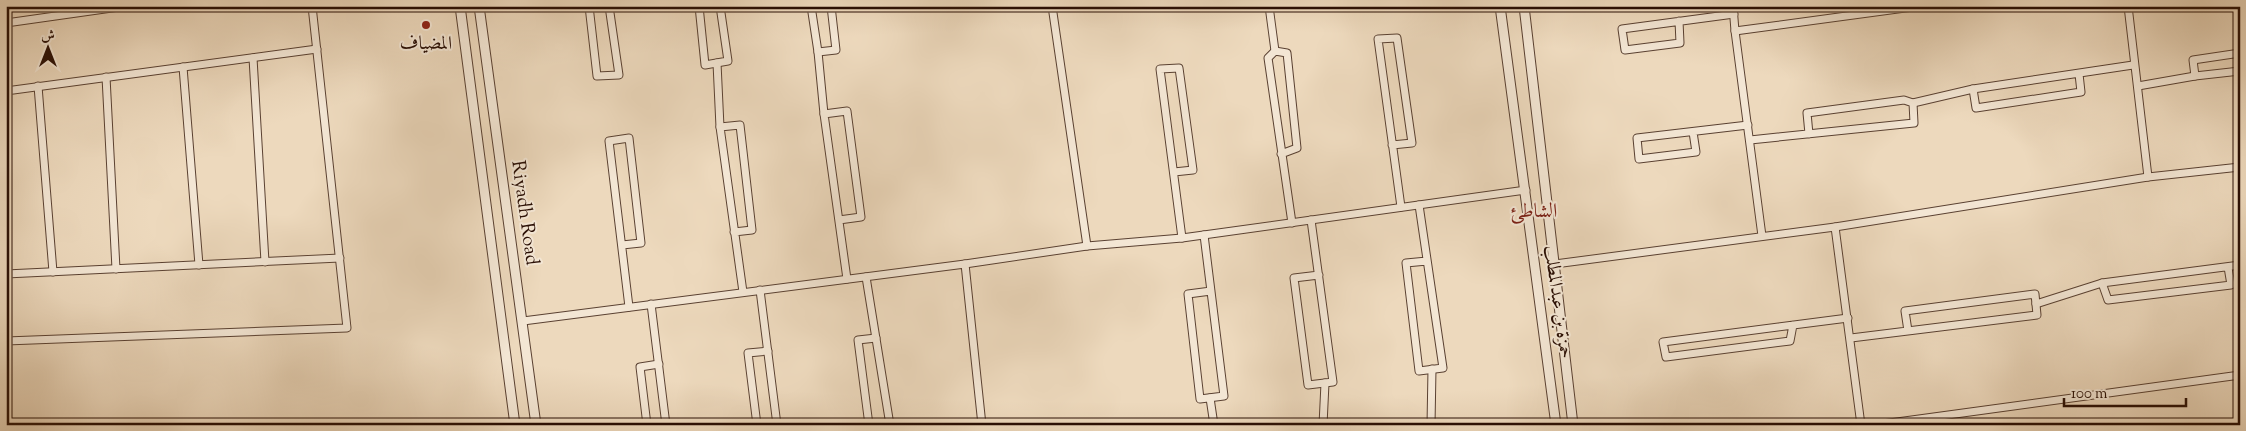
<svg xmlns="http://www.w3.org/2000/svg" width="2246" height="431" viewBox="0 0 2246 431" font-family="'Sorts Mill Goudy',Amiri,serif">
<rect width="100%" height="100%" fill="#edd9bd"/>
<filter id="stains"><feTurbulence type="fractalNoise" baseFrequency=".004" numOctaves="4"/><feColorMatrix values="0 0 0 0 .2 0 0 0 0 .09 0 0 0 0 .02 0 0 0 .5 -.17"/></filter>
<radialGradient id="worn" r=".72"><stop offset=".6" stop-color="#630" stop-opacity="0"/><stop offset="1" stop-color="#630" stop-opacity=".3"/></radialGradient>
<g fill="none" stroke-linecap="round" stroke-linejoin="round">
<defs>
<g id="minor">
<path d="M589,6L597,76L619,75L609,6"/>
<path d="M699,6L705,65L728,61L720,6"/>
<path d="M811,6L818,52L836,50L831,6"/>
<path d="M1052,6L1087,246L1182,238L1526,190"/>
<path d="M1150,6H1163"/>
<path d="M1269,6L1275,51"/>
<path d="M1733,6L1735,31L1762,236"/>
<path d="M2128,6L2148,177"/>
<path d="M1679,21L1680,43L1625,50L1622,29L1734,14"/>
<path d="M6,23L126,6"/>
<path d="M1735,31L1920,6"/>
<path d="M818,52L824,114"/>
<path d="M253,58L265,262"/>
<path d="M717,63L720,127"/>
<path d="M183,67L199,265"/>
<path d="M2079,74L2081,92L1976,108L1973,89L2133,65"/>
<path d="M2195,76L2193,60L2240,53"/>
<path d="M106,77L116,269"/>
<path d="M38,86L53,272"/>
<path d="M2138,86L2195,76L2240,71"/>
<path d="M6,91L317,49"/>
<path d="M1913,103L1973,89"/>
<path d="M1693,132L1696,152L1639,159L1637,138L1748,125"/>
<path d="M1750,140L1914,123L1913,103L1904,100L1807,113L1809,134"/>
<path d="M1392,145L1412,143L1397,38L1378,39L1401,207"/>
<path d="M1281,154L1297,148L1287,53L1275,51L1268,58L1292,223"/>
<path d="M1174,172L1193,170L1179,68L1160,69L1182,238"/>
<path d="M1419,205L1443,368L1419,371L1406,263L1427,261"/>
<path d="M839,220L861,217L847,111L824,114L847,279"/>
<path d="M1311,220L1333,382L1308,385L1294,278L1319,275"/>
<path d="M1835,227L1861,425"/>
<path d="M734,232L752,230L740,125L720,127L743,292"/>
<path d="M1204,235L1224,396L1200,399L1188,294L1211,291"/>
<path d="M622,245L641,243L629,138L609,141L629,307"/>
<path d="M965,264L1087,246"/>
<path d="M1555,264L1835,227L2148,177L2240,167"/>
<path d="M2228,267L2231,285L2108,300L2102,283L2240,265"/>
<path d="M6,274L340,258"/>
<path d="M866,277L890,425"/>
<path d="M760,290L777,425"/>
<path d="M651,304L666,425"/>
<path d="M2036,304L2102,283"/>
<path d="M523,321L965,264L982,425"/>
<path d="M1793,325L1790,341L1666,357L1663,342L1848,318"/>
<path d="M1851,338L2037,315L2035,294L1905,311L1908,331"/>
<path d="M6,341L347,328L312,6"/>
<path d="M1210,398L1214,425"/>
<path d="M476,425L515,424"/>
<path d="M647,425L640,367L659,364"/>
<path d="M757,425L748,353L768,351"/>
<path d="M869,425L858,340L876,338"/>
<path d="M1323,425L1325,383"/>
<path d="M1431,425L1432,369"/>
<path d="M1875,425L2240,375"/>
</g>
<g id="tertiary">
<path d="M460,6L515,425"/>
<path d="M479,6L536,425"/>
<path d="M1500,6L1556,425"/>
<path d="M1524,6L1573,425"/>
</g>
</defs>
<!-- minor casing -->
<use href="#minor" stroke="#5a4132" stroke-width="9"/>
<!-- tertiary casing -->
<use href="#tertiary" stroke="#5a4132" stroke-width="11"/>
<!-- minor -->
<use href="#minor" stroke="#f3e6d4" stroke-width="7"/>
<!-- tertiary -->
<use href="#tertiary" stroke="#f3e6d4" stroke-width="9"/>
</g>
<!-- markers -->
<circle fill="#8f2418" stroke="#f3e6d4" stroke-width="2" cx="426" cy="25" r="5"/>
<g text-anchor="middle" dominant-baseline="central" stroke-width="4" stroke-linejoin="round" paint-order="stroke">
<!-- poi labels -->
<g font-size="19" fill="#290e04" stroke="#f3e6d4">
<text x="426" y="44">المضياف</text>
</g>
<!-- street labels -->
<g font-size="19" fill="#290e04" stroke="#f3e6d4">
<text transform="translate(524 213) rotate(82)">Riyadh Road</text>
<text transform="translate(1557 302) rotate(82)">حمزة بن عبدالمطلب</text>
</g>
<!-- neighbourhood labels -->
<g font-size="20" fill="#7a1f14" stroke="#f3e6d4">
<text x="1534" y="212">الشاطئ</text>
</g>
</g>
<!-- margin -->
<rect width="2246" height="431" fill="none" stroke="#edd9bd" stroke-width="25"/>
<rect x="8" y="8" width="2231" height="416" fill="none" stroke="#290e04" stroke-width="2.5"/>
<rect x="12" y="12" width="2221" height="406" fill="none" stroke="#290e04"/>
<!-- north arrow -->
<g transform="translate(48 48)" stroke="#f3e6d4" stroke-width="4" paint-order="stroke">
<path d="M0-4L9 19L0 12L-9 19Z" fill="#290e04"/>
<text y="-8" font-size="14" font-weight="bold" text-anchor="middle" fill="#290e04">ش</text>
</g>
<!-- scale -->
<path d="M2064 398v8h122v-8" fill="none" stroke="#290e04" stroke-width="2.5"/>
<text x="2071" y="398" font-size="15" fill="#290e04" stroke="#f3e6d4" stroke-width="4" paint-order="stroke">100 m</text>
<rect width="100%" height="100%" filter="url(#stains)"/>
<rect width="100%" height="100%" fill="url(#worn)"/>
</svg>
